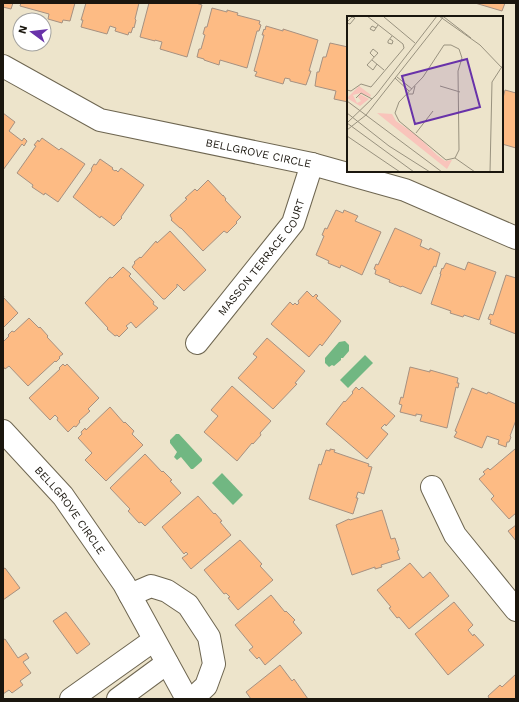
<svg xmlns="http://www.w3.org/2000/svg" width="519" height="702" viewBox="0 0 519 702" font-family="'Work Sans',sans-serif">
<rect width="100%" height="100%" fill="#ede4cb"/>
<!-- water -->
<g fill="#71b782">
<path d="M345,341L349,345V351L343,358H341V360L334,366L332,365L329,367L325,363V358L339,342Z"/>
<path d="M365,355L373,363L348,388L340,380Z"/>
<path d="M176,434H179L202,459V461L193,469H191L181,457L177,460L174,457L177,452L170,443V440Z"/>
<path d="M222,473L243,495L233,505L212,483Z"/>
</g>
<!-- building -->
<g fill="#fdbb84" stroke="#a69181">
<path d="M3,3H13L11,9L3,7Z"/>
<path d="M21,3H75L70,21L63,20L62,23L48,19L49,14L20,6Z"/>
<path d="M86,3H139L135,19L136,20L134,28L133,27L131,33L129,32L128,35L115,31L116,28L110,26L107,34L81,27L83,20H81Z"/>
<path d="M149,3H196L202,5L187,57L160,49L162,42L155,40V41L140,37Z"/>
<path d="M475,3H505L502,11Z"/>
<path d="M212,8L227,12V10L238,13L237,15L260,21L259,24L261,25L259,31H257L247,68L220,60L219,65L204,60V59L197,57L199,49H201L205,35L203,34L205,27H207Z"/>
<path d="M266,26L283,31V29L318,40L309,71H311L306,85L290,81V79L285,78L283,84L255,76L257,72L254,71L264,35H262L264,29L265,30Z"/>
<path d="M330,43L348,47V102L334,99L336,91L315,86L317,72H319L323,57H326Z"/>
<path d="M505,90L516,93V148L502,144V102Z"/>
<path d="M3,113L15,122L9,131L22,141L24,138L27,141L24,146L22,144L3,170Z"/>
<path d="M42,138L59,150L61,148L85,164L58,202L45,193L44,195L32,187L33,185L17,173L36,146L34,145L38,140L39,142Z"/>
<path d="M100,159L113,168L112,169L115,171L116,170L118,172L121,168L144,185L121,217L122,218L114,226L101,216L100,218L73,197L92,170L91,169L94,164L96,165Z"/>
<path d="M208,180L223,196V195L226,199L225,200L241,217L236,222L237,223L227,233L224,231L203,251L181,228H180L171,220L172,219L170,215L187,199L185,198L195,189L197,191Z"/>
<path d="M336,210L343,213L344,210L358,216L355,221L381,232L362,275L341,265L340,268L328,263L329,261L316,255L324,236L322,235L325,228L327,229Z"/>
<path d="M395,228L422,240L420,246L429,250L430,248L440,253L436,267L434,266L421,294L402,286L401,287L389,282L390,280L375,274L376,270L374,269L376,264L378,265Z"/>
<path d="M170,231L206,270L184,291L177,284V287L165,299H163L132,267L135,263L134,262L140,257L141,258L156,241L157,243Z"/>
<path d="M468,262L496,272L479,320L464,315L463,317L450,313L451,311L431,304L441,274H440L442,268L443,269L446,263L465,270Z"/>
<path d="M123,267L131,274L129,276L154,302L153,304L158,308L136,328L131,322L126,326L128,328L119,337L117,335L115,336L107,329L108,328L85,303L110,277L112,278Z"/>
<path d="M506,275L516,278V334L490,324L491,320L488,319L490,314L493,315Z"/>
<path d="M307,291L313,297L316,294L318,296L316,298L341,321L322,346L320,344L309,357L271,324L290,302L293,305L295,303L297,305L299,303L298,301Z"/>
<path d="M3,295L4,297H3L18,313L3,328Z"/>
<path d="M29,318L39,328L40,327L48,336L47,337L63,354L59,357L60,358L56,362L55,361L28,386L9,366L5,369L3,366V342L9,336L8,335L12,331L14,332Z"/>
<path d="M267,338L305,371L295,383L297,384L273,409L238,378L257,357L253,354Z"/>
<path d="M63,364L65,366L67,364L99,398L88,409L90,411L79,421L80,422L76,427L74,426L68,432L57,420L58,418L55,415L50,420L29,398L60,369L59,368Z"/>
<path d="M410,367L430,372V370L458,378L457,383H459L458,388L456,387L447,428L420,421L422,415L416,414V416L400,412L402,405L399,404L401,397L403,398Z"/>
<path d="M232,386L271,421L260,433L261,435L253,444L252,443L237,461L204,432L218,416L211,410Z"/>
<path d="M356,387L359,390L362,387L395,416L386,426L385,424L381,428L388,434L367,459L326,424L344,401L345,402L353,393L352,392Z"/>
<path d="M472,388L487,394L488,392L516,404V420L510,436L511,437L509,442H507L506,447L498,444L499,440L487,436L482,448L454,437L457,432L455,431Z"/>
<path d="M110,407L124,423L125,422L134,431L132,434L143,445L106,481L85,460L92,453L78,438L82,434L81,432L85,428L86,430Z"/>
<path d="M330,449L335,450L334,452L369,464L368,466L372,467L364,494L358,492L356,498H358L353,514L309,499L319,464L321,465L326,450L330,451Z"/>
<path d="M515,449L516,451V513L509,519L491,499L494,496L479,479L485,474L483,472L488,468L490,470Z"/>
<path d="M145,454L162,472L163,471L172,480L170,481L181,493L145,526L141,522L139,523L128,511L130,509L110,488Z"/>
<path d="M198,496L214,514L215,513L222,521L220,522L231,535L191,569L182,558L188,554L186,552L184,554L162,527Z"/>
<path d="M382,510L391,539L395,538L399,550L397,551L400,559L381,565L382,567L375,569V567L352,575L336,525L349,519L350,520Z"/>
<path d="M516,525V541L508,531Z"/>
<path d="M240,540L262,564L260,566L273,580L238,610L228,598L230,597L226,593L224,594L204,570Z"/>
<path d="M410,563L423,578L430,572L449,596L409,629L399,617L397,618L389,608L391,607L377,590Z"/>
<path d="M5,568L20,588L3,600V569Z"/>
<path d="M271,595L285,612L286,611L295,620L293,622L302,633L265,665L259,657L257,659L249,650L253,647L235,625Z"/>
<path d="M454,602L473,625L468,630L473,636L474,634L484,645L448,675L415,634Z"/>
<path d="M66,612L90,644L77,654L53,621Z"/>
<path d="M5,639L18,658L26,653L29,658L23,662L31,673L20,681L23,685L12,693L9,690L3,694V640Z"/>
<path d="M280,665L292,681L294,679L308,699H251L246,692Z"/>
<path d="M516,674V699H487L489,698L488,696L500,685L502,687Z"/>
</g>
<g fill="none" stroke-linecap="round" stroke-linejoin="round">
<defs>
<g id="minor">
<path id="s1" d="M3,66L100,120L312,164L405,190L516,238"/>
<path id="s2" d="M197,343L293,223L312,164"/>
<path id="s3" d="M3,431L63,496L124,584L187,699"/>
<path d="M432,487L455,535L516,610"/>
<path d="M130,595L151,586L167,591L188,605L209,637L214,664L206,686L192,699"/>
<path d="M71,699L154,640"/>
<path d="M118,699L167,663"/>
</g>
</defs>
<!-- minor casing -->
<use href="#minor" stroke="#6e6651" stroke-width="24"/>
<!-- minor -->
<use href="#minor" stroke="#fff" stroke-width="22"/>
</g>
<g text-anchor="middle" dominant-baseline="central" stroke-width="3" stroke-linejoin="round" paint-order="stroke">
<!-- street labels -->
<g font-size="11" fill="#1a160e" stroke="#fff">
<text stroke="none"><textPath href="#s1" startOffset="273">BELLGROVE CIRCLE</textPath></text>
<text stroke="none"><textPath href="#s2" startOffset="108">MASSON TERRACE COURT</textPath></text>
<text stroke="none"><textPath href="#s3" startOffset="104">BELLGROVE CIRCLE</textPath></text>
</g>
</g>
<!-- overview -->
<g transform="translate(347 16)">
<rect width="156" height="156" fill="#ede4cb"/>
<path d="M12,70L24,79L23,81L14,77L6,79L10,87L14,85L11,81L13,78L22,83L13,90L0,82ZM30,97L45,98L49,105L68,118L90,139L98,145L105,144L100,153Z" fill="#f9c4bb"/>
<path fill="none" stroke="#99927f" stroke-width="1" d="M92,0L133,29L156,53M37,1L68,27M97,1L124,22M0,6L5,1L8,2L3,8L0,7M29,12L25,10L23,13L27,15L31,9M43,23L46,25L45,28L41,27V25L45,20M97,29H104L112,33L115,42L111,55L112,134L108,142L99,144L52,105L48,97L52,86L76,61ZM27,41L23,37L26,33L31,37L20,49L26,54L30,48M25,44L37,54M50,61L65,73M48,62L62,75M93,70L113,76M0,74L4,75L14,68L24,71L57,32L56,28L20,0M60,78H66L68,70M9,82L14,77L25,83M0,85L95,156M0,97L42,130L83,156M0,107L29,79L90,0M0,107L67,156M0,114L19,99L97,0M69,117L86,95M0,120L53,156M108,142L128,156M143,156L145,66L156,49"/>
<path fill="#6832a9" fill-opacity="0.15" stroke="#6832a9" stroke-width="2" d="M120,43L133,91L68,108L55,60Z"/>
<rect width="156" height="156" fill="none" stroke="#1a160e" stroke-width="2"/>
</g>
<!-- border -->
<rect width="519" height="702" fill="none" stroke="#1a160e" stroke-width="8"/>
<!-- north arrow -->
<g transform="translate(32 32) rotate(285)"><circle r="19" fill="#ffffff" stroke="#a3a29f"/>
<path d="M0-3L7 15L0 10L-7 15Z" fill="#6832a9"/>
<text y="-6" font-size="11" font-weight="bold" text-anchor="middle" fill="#1a160e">N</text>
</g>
</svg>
